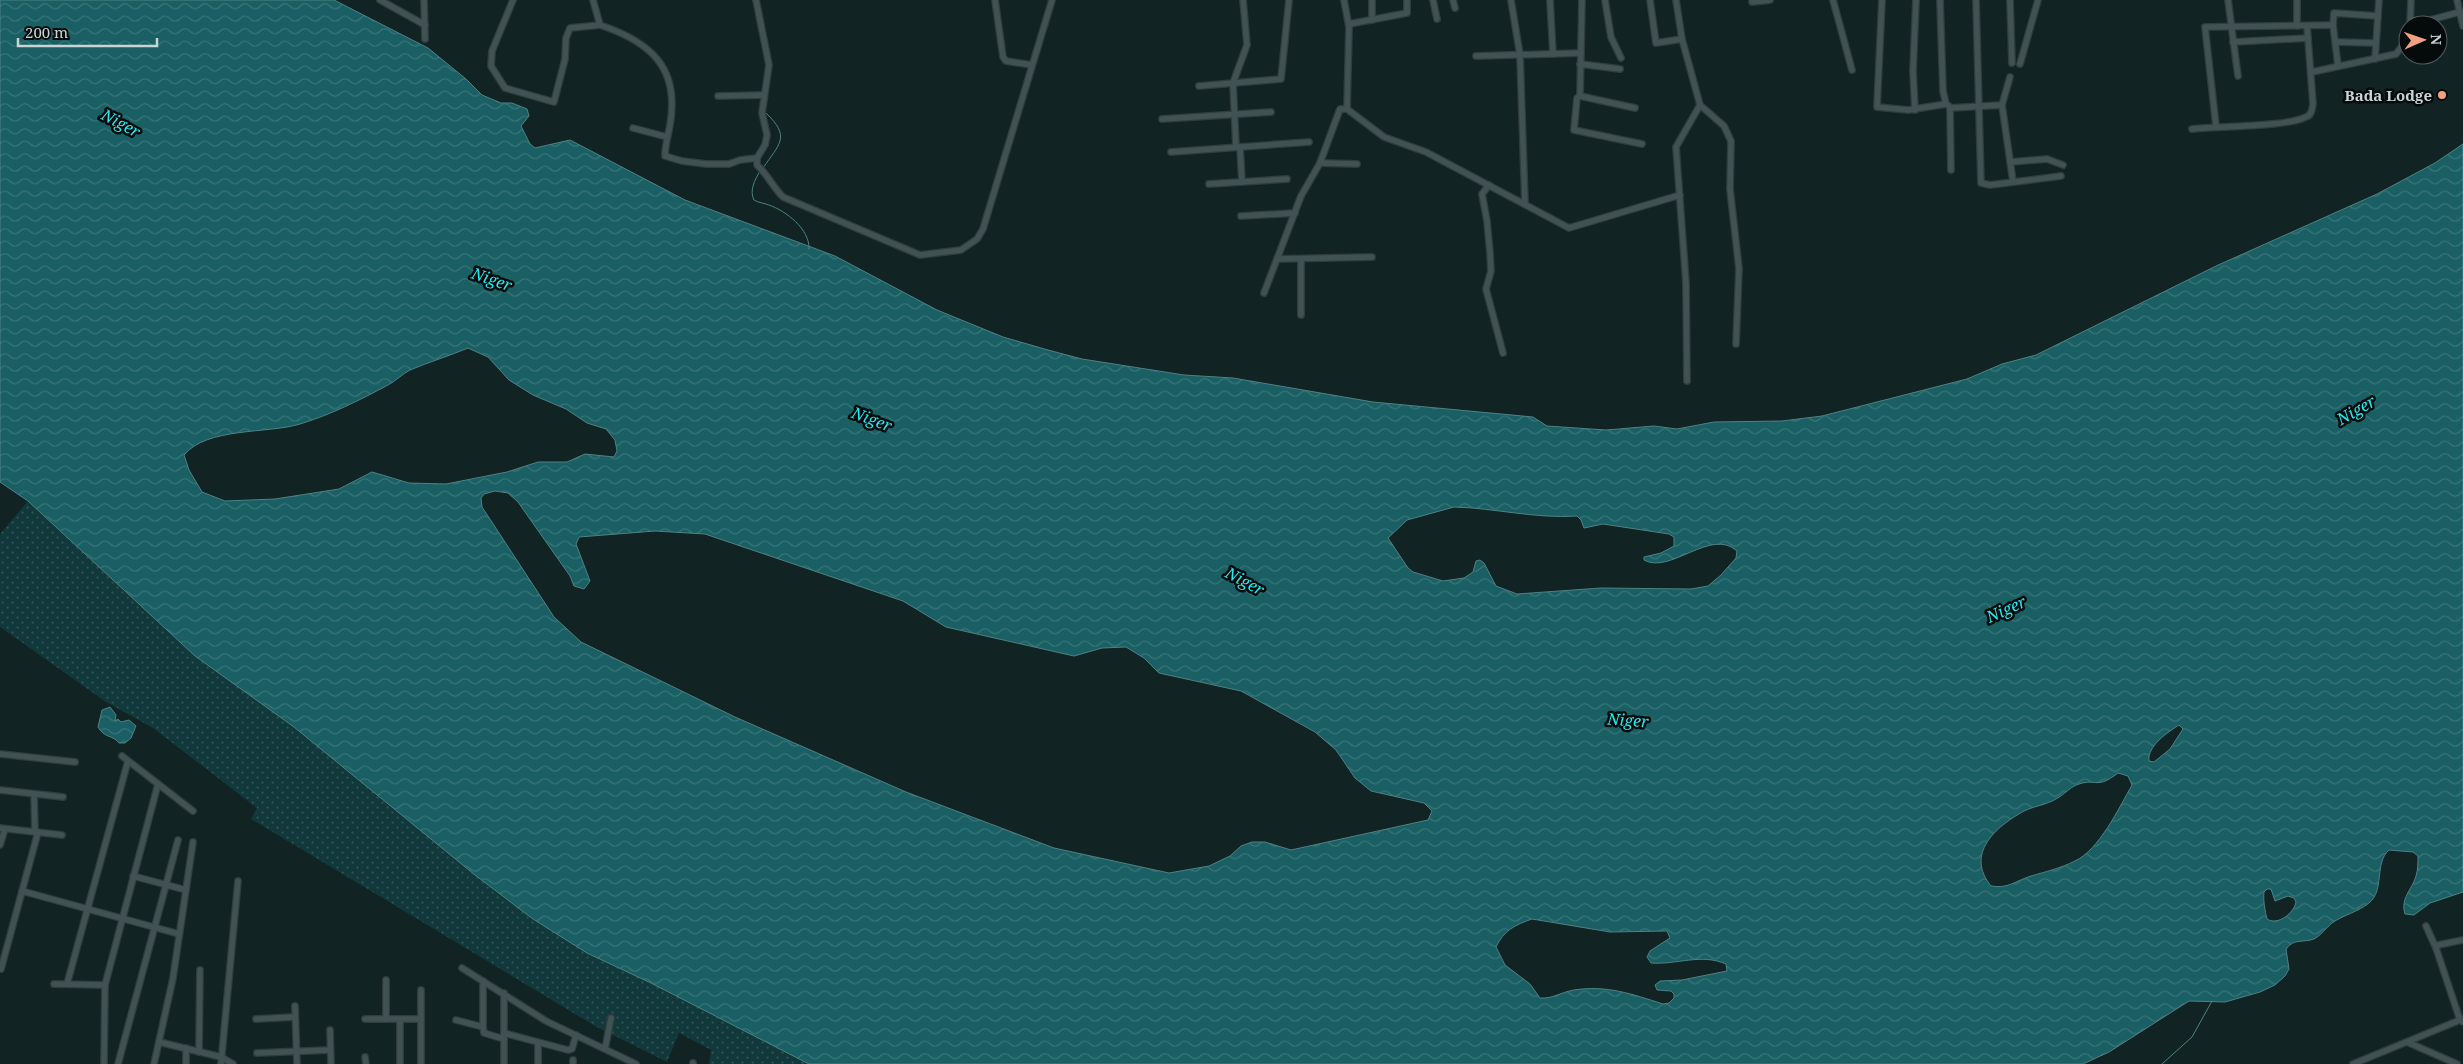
<svg xmlns="http://www.w3.org/2000/svg" width="2463" height="1064" viewBox="0 0 2463 1064" font-family="'Noto Serif',serif">
<defs>
<pattern id="grass-dots" width="8" height="8" patternUnits="userSpaceOnUse" patternTransform="scale(1.25)"><rect width="8" height="8" fill="#11383a"/><path d="M2 2h.1M6 6h.1" fill="none" stroke="#325456" stroke-width="1.8" stroke-linecap="round"/></pattern>
<pattern id="water-waves" width="16" height="10" patternUnits="userSpaceOnUse" patternTransform="scale(1.25)"><rect width="16" height="10" fill="#195f63"/><path d="M0 5q4-4 8 0t8 0" fill="none" stroke="#397578"/></pattern>
</defs>
<rect width="100%" height="100%" fill="#122324"/>
<!-- grass -->
<path fill="url(#grass-dots)" d="M28,501L195,656L294,727L382,798L587,953L651,983L809,1064H709L711,1050L679,1033L667,1062L595,1026L251,819L257,808L153,728L106,702L0,627V534Z"/>
<!-- water -->
<g fill="url(#water-waves)" stroke="#4e8285" fill-rule="evenodd">
<path d="M0,0H334L428,48L466,79L482,95L501,103H512L527,109L529,116L521,126L530,144L535,148L570,140L685,200L835,256L937,310L1003,337L1048,350L1082,359L1184,375L1233,378L1373,402L1533,417L1547,426L1606,430L1654,426L1677,429L1714,422L1782,421L1822,416L1967,379L2002,364L2036,355L2216,266L2377,194L2435,163L2463,144V892L2430,903L2414,915L2405,914C2400,898 2412,890 2416,876C2418,870 2418,862 2418,856L2413,852L2389,850C2374,863 2385,890 2369,903C2358,912 2343,915 2332,923C2326,928 2320,936 2314,939C2303,943 2294,938 2286,949L2289,969L2285,976L2275,985L2260,992L2225,1002L2189,1001L2109,1052L2083,1064H809L651,983L587,953L533,919L475,875L294,727L195,656L28,501L0,482ZM468,348L488,357L509,380L533,395L566,409L587,423L606,429L615,440L617,451L614,457L585,454L567,462H538L507,472L446,484L409,483L372,472L339,489L275,499L225,501L202,492L189,470L184,455C207,427 267,434 300,424C330,415 360,400 388,385C396,381 402,374 410,370C429,362 449,356 468,348ZM495,491L508,493L518,502L570,576L574,586L584,589L590,581L576,544L579,537L655,531L705,534L903,601L946,627L1074,656L1102,648L1126,647L1144,658L1159,673L1241,691L1315,732L1336,750L1355,778L1371,791L1424,803L1432,811L1428,820L1291,850L1265,842H1252L1241,846L1230,856L1209,866L1169,873L1054,848L906,792L735,717L581,642L554,617L482,507L481,498L484,494ZM1454,507C1495,508 1536,519 1577,516L1581,520L1584,528L1603,524L1669,534L1674,537V546L1661,553L1644,557V560C1670,575 1711,527 1737,551L1736,558L1721,575L1708,586L1691,589L1601,588L1517,594L1496,586L1484,563L1480,560L1476,561L1473,572L1464,578L1443,581L1413,572L1408,568L1388,538L1407,520ZM2179,725L2183,729L2170,749L2154,762L2149,761C2147,746 2168,732 2179,725ZM2118,773L2128,776L2132,785C2119,808 2099,850 2075,861C2061,868 2045,872 2031,876C2015,881 2008,889 1991,886C1965,854 1995,827 2024,811C2034,806 2046,805 2056,799C2064,795 2071,786 2079,784C2097,778 2096,790 2118,773ZM2267,889H2271L2275,901L2288,896L2294,898L2296,902C2294,913 2278,926 2267,919C2265,911 2263,900 2264,892ZM1532,919L1610,932L1667,931L1670,938L1650,951L1647,957L1651,963C1677,965 1701,953 1726,964L1727,971L1682,980L1660,981L1655,985L1657,990L1671,991L1674,994V998L1669,1003L1663,1004C1632,994 1607,985 1574,990C1561,992 1553,999 1540,998L1530,984L1505,965L1496,947C1504,930 1515,925 1532,919Z"/>
<path d="M110,707L116,715L115,721L118,719L121,722L129,720L136,726L131,738L125,743H119C113,735 104,738 98,727L102,710Z"/>
</g>
<g fill="none" stroke-linecap="round" stroke-linejoin="round">
<!-- stream -->
<g stroke="#4e8285" stroke-width="1">
<path d="M763,168C780,143 791,137 766,113"/>
<path d="M760,171C755,180 749,190 754,200C759,203 764,203 769,205C786,211 810,229 809,249"/>
<path d="M2162,1064L2192,1037L2212,1001"/>
</g>
<defs>
<g id="minor">
<path d="M380,0L425,25"/>
<path d="M424,0L425,39"/>
<path d="M513,0L492,51L491,66L505,88L554,102L565,59L566,38L570,28L600,25"/>
<path d="M593,0L600,25C651,42 680,68 670,125C668,136 665,145 665,156L682,161L706,164H729L740,160L757,158"/>
<path d="M756,0L769,65L762,113L767,135L765,145L757,158V165C768,175 772,186 783,197L920,255L961,250L977,239L983,229L1052,0"/>
<path d="M995,0L1003,57L1006,61L1032,65"/>
<path d="M1344,0L1349,27L1347,109"/>
<path d="M1433,0L1437,19"/>
<path d="M1453,0L1455,8"/>
<path d="M1511,0L1520,55L1525,204"/>
<path d="M1550,0L1553,54"/>
<path d="M1582,0L1580,96L1577,98L1574,130L1642,144"/>
<path d="M1605,0L1611,37L1621,58"/>
<path d="M1650,0L1656,43L1682,39"/>
<path d="M1676,0L1682,39L1700,105L1724,126L1731,141L1730,189L1739,269L1736,344"/>
<path d="M1833,0L1852,70"/>
<path d="M1882,0L1877,107L1908,110L1946,104"/>
<path d="M1940,0L1943,91L1946,104L1949,106"/>
<path d="M1976,0L1981,183L1990,185L2061,176"/>
<path d="M2010,0L2012,63"/>
<path d="M2228,0L2238,76"/>
<path d="M2297,0V26"/>
<path d="M2457,0L2463,26"/>
<path d="M1752,2L1770,0"/>
<path d="M1372,20V0"/>
<path d="M1349,24L1407,13V0"/>
<path d="M2410,25L2411,0"/>
<path d="M2411,25L2460,12"/>
<path d="M2233,42L2308,38"/>
<path d="M2336,42L2376,43"/>
<path d="M1476,56L1581,53"/>
<path d="M2375,59L2379,0"/>
<path d="M1580,64L1620,69"/>
<path d="M2020,64L2038,0"/>
<path d="M2338,66L2333,25L2334,13L2378,16"/>
<path d="M2312,72L2396,54L2406,41L2408,33"/>
<path d="M1199,86L1281,79L1289,0"/>
<path d="M718,96L764,95"/>
<path d="M1580,96L1635,108"/>
<path d="M2002,105L2013,182"/>
<path d="M1915,110L1913,71L1916,0"/>
<path d="M1162,119L1271,112"/>
<path d="M2216,126L2205,27L2333,25"/>
<path d="M633,128L667,137"/>
<path d="M2192,129C2219,126 2286,127 2306,117C2312,115 2312,109 2313,104L2307,26"/>
<path d="M1236,147L1233,83L1247,45L1243,0"/>
<path d="M1240,147L1242,182"/>
<path d="M1171,152L1309,142"/>
<path d="M2010,162L2047,159L2063,165"/>
<path d="M1320,163L1357,164"/>
<path d="M1951,170L1950,108L2002,105L2010,77"/>
<path d="M1209,184L1287,179"/>
<path d="M1489,185L1482,194L1487,221L1490,253L1491,271L1486,289L1503,353"/>
<path d="M1241,216L1295,213"/>
<path d="M1277,259L1372,257"/>
<path d="M1301,259V315"/>
<path d="M1264,293L1301,196L1320,163L1340,109H1347L1384,137L1426,152L1569,228L1680,195"/>
<path d="M1687,381L1686,283L1676,147L1700,105"/>
<path d="M0,754L75,762"/>
<path d="M122,756L193,811"/>
<path d="M0,790L63,797"/>
<path d="M34,794L35,832"/>
<path d="M0,828L62,835"/>
<path d="M0,845L5,829"/>
<path d="M133,876L186,890"/>
<path d="M22,891L179,934"/>
<path d="M2426,926L2436,948"/>
<path d="M462,968L546,1021L636,1064"/>
<path d="M1,969L38,832"/>
<path d="M386,980V1019"/>
<path d="M54,984L105,985"/>
<path d="M67,984L128,761"/>
<path d="M421,990V1064"/>
<path d="M504,993V1064"/>
<path d="M295,1006L297,1064"/>
<path d="M256,1019L295,1017"/>
<path d="M365,1019H421"/>
<path d="M400,1019V1064"/>
<path d="M456,1020L483,1027L484,1033L504,1039"/>
<path d="M2460,1020L2436,948L2438,945L2463,940"/>
<path d="M483,1027V981"/>
<path d="M330,1030L331,1064"/>
<path d="M504,1033L568,1050L572,1049L576,1035"/>
<path d="M159,1042L221,1057L233,1064"/>
<path d="M2407,1042L2457,1064"/>
<path d="M538,1043V1064"/>
<path d="M186,1048V1064"/>
<path d="M605,1049L611,1018"/>
<path d="M199,1052L200,970"/>
<path d="M257,1053L330,1050"/>
<path d="M365,1057L366,1064"/>
<path d="M104,1064L105,985L158,784"/>
<path d="M118,1064L178,840"/>
<path d="M154,1064L173,978L193,842"/>
<path d="M221,1064L238,881"/>
<path d="M573,1064V1060"/>
<path d="M693,1064V1063"/>
<path d="M2353,1064L2460,1020L2463,1022"/>
</g>
</defs>
<!-- minor casing -->
<use href="#minor" stroke="#303c3d" stroke-width="8"/>
<!-- minor -->
<use href="#minor" stroke="#405253" stroke-width="5.5"/>
</g>
<!-- markers -->
<circle fill="#f3a082" stroke="#050b0b" stroke-width="2" cx="2442" cy="95" r="5"/>
<g text-anchor="middle" dominant-baseline="central" stroke-width="5" stroke-linejoin="round" paint-order="stroke">
<!-- poi labels -->
<g font-size="15" font-weight="bold" fill="#c9d4d4" stroke="#050b0b" text-anchor="end">
<text x="2432" y="95">Bada Lodge</text>
</g>
<!-- water labels -->
<g font-size="16" font-style="italic" fill="#1feaf3" stroke="#050b0b">
<text transform="translate(121 123) rotate(28)">Niger</text>
<text transform="translate(492 279) rotate(19)">Niger</text>
<text transform="translate(2356 410) rotate(-30)">Niger</text>
<text transform="translate(872 419) rotate(21)">Niger</text>
<text transform="translate(1245 581) rotate(28)">Niger</text>
<text transform="translate(2006 609) rotate(-24)">Niger</text>
<text transform="translate(1628 720) rotate(4)">Niger</text>
</g>
</g>
<!-- north arrow -->
<g transform="translate(2423 40) rotate(88)"><circle r="24" fill="#050b0b" stroke="#535b5b"/>
<path d="M0-4L9 19L0 12L-9 19Z" fill="#f3a082"/>
<text y="-8" font-size="14" font-weight="bold" text-anchor="middle" fill="#c9d4d4">N</text>
</g>
<!-- scale -->
<path d="M18 38v8h139v-8" fill="none" stroke="#c9d4d4" stroke-width="2.5"/>
<text x="25" y="38" font-size="15" fill="#c9d4d4" stroke="#050b0b" stroke-width="4" paint-order="stroke">200 m</text>
</svg>
